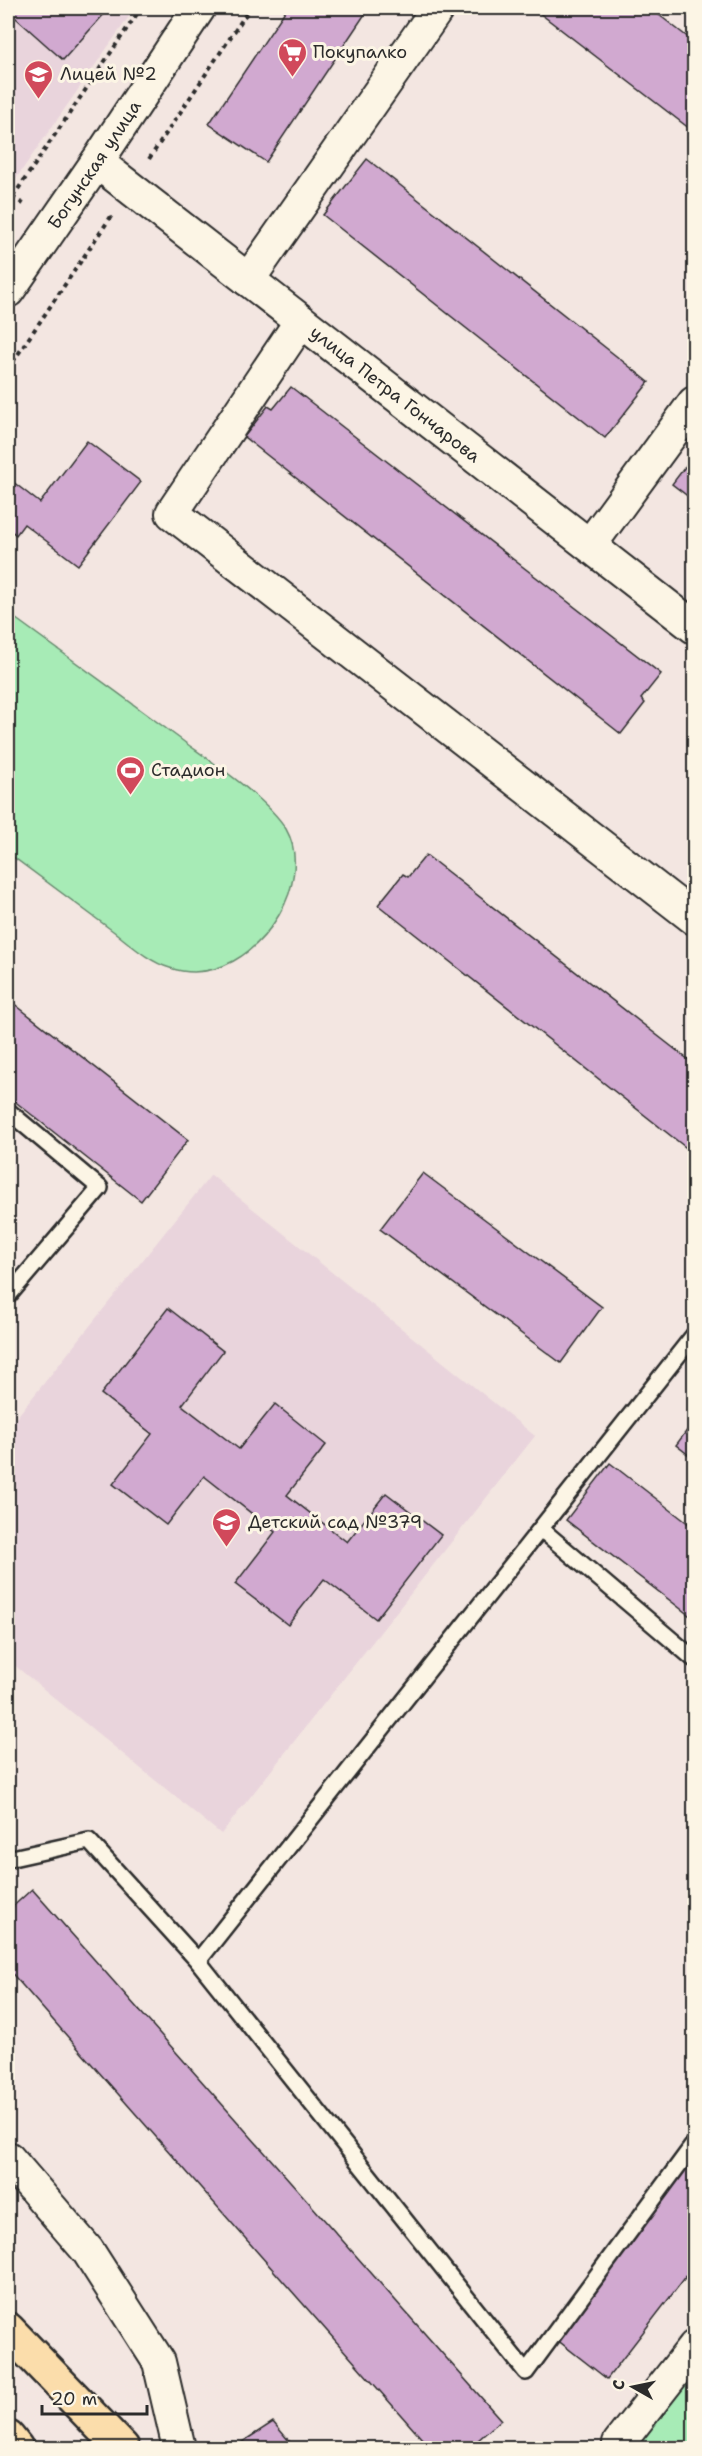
<svg xmlns="http://www.w3.org/2000/svg" width="702" height="2456" viewBox="0 0 702 2456" font-family="'Shantell Sans',sans-serif">
<rect width="100%" height="100%" fill="#f3e6e1"/>
<filter id="ink" filterUnits="userSpaceOnUse"><feTurbulence type="fractalNoise" baseFrequency=".0167" numOctaves="2"/><feDisplacementMap in="SourceGraphic" scale="12" xChannelSelector="R" yChannelSelector="G"/><feConvolveMatrix kernelMatrix="1 2 1 2 8 2 1 2 1" color-interpolation-filters="sRGB"/></filter>
<g filter="url(#ink)">
<!-- built -->
<g fill="#e9d4dc">
<path d="M8,8H135L8,190Z"/>
<path d="M211,1175L535,1436L221,1834L8,1660V1428Z"/>
</g>
<!-- green -->
<g fill="#a7ebb6" stroke="#698b70" stroke-width="1.5">
<path d="M8,613C66,655 125,698 183,741C212,762 268,799 286,829C301,855 294,890 279,915C257,952 216,983 170,968C149,962 130,944 113,931C78,905 43,879 8,853Z"/>
<path d="M694,2370V2448H633Z"/>
</g>
<!-- building -->
<g fill="#d1a9d0" stroke="#2b2b2b" stroke-width="1.5">
<path d="M8,8H99L105,13L63,60L8,11Z"/>
<path d="M287,8H369L266,162L209,124Z"/>
<path d="M533,8H650L694,42V132Z"/>
<path d="M367,159L649,382L605,438L323,215Z"/>
<path d="M291,387L661,674L641,699L645,703L621,734L244,437L268,406L273,409Z"/>
<path d="M87,441L141,482L78,565L24,524L16,535L8,528V478L40,503Z"/>
<path d="M694,455V501L672,484Z"/>
<path d="M426,855L694,1064V1154L378,905L403,874L408,877Z"/>
<path d="M8,999L188,1140L141,1201L8,1096Z"/>
<path d="M423,1173L602,1307L561,1363L380,1229Z"/>
<path d="M168,1308L223,1351L182,1405L239,1449L275,1404L326,1445L287,1495L347,1542L386,1493L441,1535L376,1619L324,1579L288,1625L235,1584L275,1532L204,1476L166,1525L113,1484L152,1434L101,1394Z"/>
<path d="M694,1421V1459L676,1445Z"/>
<path d="M610,1463L694,1528V1619L566,1520Z"/>
<path d="M32,1889L501,2420L469,2448H430L8,1969V1911Z"/>
<path d="M694,2159V2266L607,2379L556,2339Z"/>
<path d="M273,2422L295,2448H233Z"/>
</g>
<g fill="none" stroke-linecap="round" stroke-linejoin="round">
<defs>
<g id="service">
<path d="M8,1111L100,1188L8,1296"/>
<path d="M541,1529L694,1659"/>
<path d="M8,1859L89,1841L198,1961L526,2372L694,2144"/>
<path d="M198,1961L694,1335"/>
</g>
<g id="minor">
<path id="s1" d="M97,162L694,627"/>
<path d="M248,280L438,8"/>
<path id="s2" d="M8,291L97,162L199,8"/>
<path d="M301,321L172,513L694,918"/>
<path d="M590,545L694,403"/>
<path d="M8,2158L88,2251L159,2362L179,2448"/>
<path d="M619,2443L694,2347"/>
</g>
<g id="trunk">
<path d="M8,2330L122,2448"/>
<path d="M8,2438L16,2448"/>
</g>
</defs>
<!-- service casing -->
<use href="#service" stroke="#2b2b2b" stroke-width="20"/>
<!-- minor casing -->
<use href="#minor" stroke="#2b2b2b" stroke-width="36"/>
<!-- trunk casing -->
<use href="#trunk" stroke="#2b2b2b" stroke-width="38"/>
<!-- path -->
<g stroke="#2b2b2b" stroke-width="4" stroke-dasharray="4.5 4.5" stroke-linecap="butt">
<path d="M149,159L250,8"/>
<path d="M12,197L27,206"/>
<path d="M8,204L141,8"/>
<path d="M8,369L112,215"/>
</g>
<!-- service -->
<use href="#service" stroke="#fcf5e5" stroke-width="15"/>
<!-- minor -->
<use href="#minor" stroke="#fcf5e5" stroke-width="32"/>
<!-- trunk -->
<use href="#trunk" stroke="#fbddab" stroke-width="33"/>
</g>
</g>
<!-- icons -->
<defs>
<symbol id="supermarket-pin" viewBox="-11 -11 22 30"><path d="M0 17L-7.5 6A9.5 9.5 0 1 1 7.5 6Z" fill="#d1495b" stroke="#fcf5e5"/><path d="M-6-5.5h2.5l.6 2H6L4.5 2H-2.5L-4.4-4H-6ZM-1.5 3.2a1.3 1.3 0 1 0 .1 0ZM3 3.2a1.3 1.3 0 1 0 .1 0Z" fill="#fff"/></symbol>
<symbol id="school-pin" viewBox="-11 -11 22 30"><path d="M0 17L-7.5 6A9.5 9.5 0 1 1 7.5 6Z" fill="#d1495b" stroke="#fcf5e5"/><path d="M0-5L7-2L0 1L-7-2ZM-4 1L0 2.5L4 1V4Q0 6-4 4Z" fill="#fff"/></symbol>
<symbol id="stadium-pin" viewBox="-11 -11 22 30"><path d="M0 17L-7.5 6A9.5 9.5 0 1 1 7.5 6Z" fill="#d1495b" stroke="#fcf5e5"/><path d="M0-5a6.5 5 0 1 0 0 10a6.5 5 0 1 0 0-10ZM-3.5-1.8h7v3.6h-7Z" fill="#fff"/></symbol>
</defs>
<g fill-rule="evenodd">
<use href="#supermarket-pin" x="276" y="36" width="33" height="45"/>
<use href="#school-pin" x="22" y="58" width="33" height="45"/>
<use href="#stadium-pin" x="114" y="754" width="33" height="45"/>
<use href="#school-pin" x="210" y="1506" width="33" height="45"/>
</g>
<g text-anchor="middle" dominant-baseline="central" stroke-width="6" stroke-linejoin="round" paint-order="stroke">
<!-- poi labels -->
<g font-size="18" fill="#2b2b2b" stroke="#fcf5e5" text-anchor="start">
<text x="313" y="52">Покупалко</text>
<text x="60" y="74">Лицей №2</text>
<text x="151" y="770">Стадион</text>
<text x="248" y="1522">Детский сад №379</text>
</g>
<!-- street labels -->
<g font-size="18" fill="#2b2b2b" stroke="#fcf5e5">
<text stroke="none"><textPath href="#s2" startOffset="153">Богунская улица</textPath></text>
<text stroke="none"><textPath href="#s1" startOffset="378">улица Петра Гончарова</textPath></text>
</g>
</g>
<!-- margin -->
<rect width="702" height="2456" fill="none" stroke="#fcf5e5" stroke-width="30"/>
<rect x="15" y="15" width="672" height="2426" fill="none" stroke="#2b2b2b" stroke-width="2" filter="url(#ink)"/>
<!-- north arrow -->
<g transform="translate(633 2387) rotate(279)" stroke="#fcf5e5" stroke-width="4.5" paint-order="stroke">
<path d="M0-4.5L10 22L0 15L-10 22Z" fill="#2b2b2b"/>
<text y="-9" font-size="16" font-weight="bold" text-anchor="middle" fill="#2b2b2b">С</text>
</g>
<!-- scale -->
<path d="M42 2405v9h105v-9" fill="none" stroke="#2b2b2b" stroke-width="3"/>
<text x="51" y="2405" font-size="18" fill="#2b2b2b" stroke="#fcf5e5" stroke-width="4.5" paint-order="stroke">20 m</text>
</svg>
